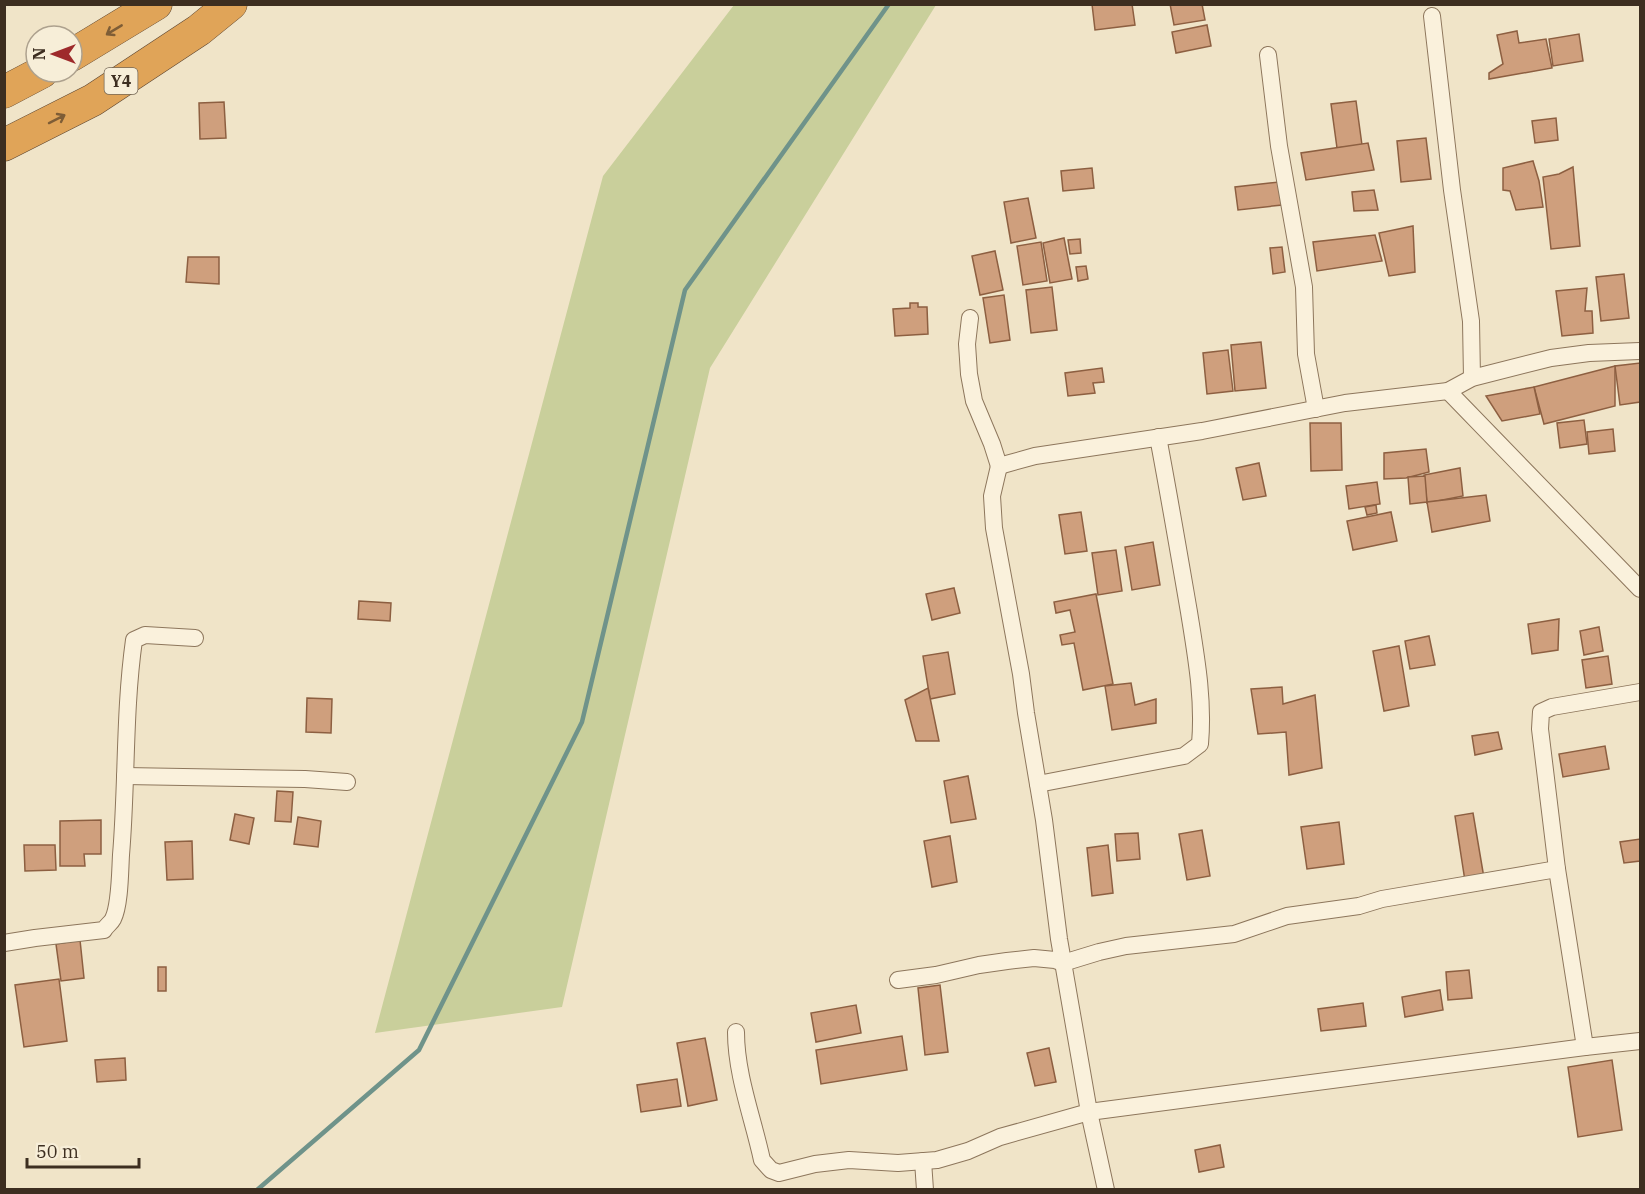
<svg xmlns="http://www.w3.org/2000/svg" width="1645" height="1194" viewBox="0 0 1645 1194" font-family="'IBM Plex Serif',serif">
<rect width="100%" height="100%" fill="#f0e4c8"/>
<!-- green -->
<path fill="#c9cf9b" d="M734,5H936L710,368L562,1007L375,1033L603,176Z"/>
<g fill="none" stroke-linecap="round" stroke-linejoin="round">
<!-- stream -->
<path stroke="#6f938a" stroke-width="4.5" d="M257,1190L419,1050L582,722L685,290L889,4"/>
</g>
<!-- building -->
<g fill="#cf9f7d" stroke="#8d5f41" stroke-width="1.5">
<path d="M1092,4H1132L1135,25L1095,30Z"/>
<path d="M1170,4H1202L1205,20L1174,25Z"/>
<path d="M1207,25L1211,46L1176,53L1172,32Z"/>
<path d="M1517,31L1519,43L1546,39L1552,68L1489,79V73L1503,64L1497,35Z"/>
<path d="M1579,34L1583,61L1553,66L1549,39Z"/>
<path d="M1356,101L1362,145L1337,148L1331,104Z"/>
<path d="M224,102L226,138L200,139L199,103Z"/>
<path d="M1556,118L1558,140L1535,143L1532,121Z"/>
<path d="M1426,138L1431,179L1401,182L1397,141Z"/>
<path d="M1368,143L1374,170L1306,180L1301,153Z"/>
<path d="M1533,161L1539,181L1543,207L1516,210L1510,191L1503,190V168Z"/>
<path d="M1573,167L1580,246L1551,249L1543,177L1559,174Z"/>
<path d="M1092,168L1094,188L1063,191L1061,171Z"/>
<path d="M1279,182L1282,205L1238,210L1235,187Z"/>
<path d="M1374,190L1378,210L1354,211L1352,192Z"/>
<path d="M1028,198L1036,238L1011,243L1004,202Z"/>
<path d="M1413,226L1415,272L1389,276L1379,233Z"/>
<path d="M1375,235L1382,261L1317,271L1313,242Z"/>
<path d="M1064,238L1072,279L1050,283L1043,243Z"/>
<path d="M1080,239L1081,253L1070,254L1068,240Z"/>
<path d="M1041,242L1047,281L1023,285L1017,246Z"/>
<path d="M1282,247L1285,272L1273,274L1270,248Z"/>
<path d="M995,251L1003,290L980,295L972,256Z"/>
<path d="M188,257H219V284L186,282Z"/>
<path d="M1086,266L1088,279L1078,281L1076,267Z"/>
<path d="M1624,274L1629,318L1601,321L1596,277Z"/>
<path d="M1052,287L1057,330L1031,333L1026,290Z"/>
<path d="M1587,288L1585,311H1592L1593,333L1562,336L1556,291Z"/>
<path d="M1004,295L1010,340L990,343L983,298Z"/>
<path d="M910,303H918V307H927L928,334L895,336L893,309L910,308Z"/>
<path d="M1261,342L1266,388L1235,391L1231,345Z"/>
<path d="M1228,350L1233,391L1207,394L1203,353Z"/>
<path d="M1640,363V402L1620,405L1615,366Z"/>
<path d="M1615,366V406L1544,424L1534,387Z"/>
<path d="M1102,368L1104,382L1093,383L1095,393L1068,396L1065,373Z"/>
<path d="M1534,387L1540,414L1502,421L1486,396Z"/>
<path d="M1584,420L1587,444L1560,448L1557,423Z"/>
<path d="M1310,423H1341L1342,470L1311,471Z"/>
<path d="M1613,429L1615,451L1589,454L1587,432Z"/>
<path d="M1426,449L1429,472L1406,478L1384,479V453Z"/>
<path d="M1259,463L1266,496L1243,500L1236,468Z"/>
<path d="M1460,468L1463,496L1427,503L1424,475Z"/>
<path d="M1425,476L1427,502L1410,504L1408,477Z"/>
<path d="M1377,482L1380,504L1349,509L1346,486Z"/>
<path d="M1486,495L1490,521L1432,532L1427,502Z"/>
<path d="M1376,505L1377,513L1367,515L1365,507Z"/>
<path d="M1081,512L1087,551L1065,554L1059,515Z"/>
<path d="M1391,512L1397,541L1353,550L1347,521Z"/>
<path d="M1153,542L1160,585L1132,590L1125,547Z"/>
<path d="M1116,550L1122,591L1098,595L1092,553Z"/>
<path d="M954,588L960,613L932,620L926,594Z"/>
<path d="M1096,594L1113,684L1083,690L1074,643L1062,645L1060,635L1075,632L1070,610L1056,613L1054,602Z"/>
<path d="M359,601L391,603L390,621L358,619Z"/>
<path d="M1559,619L1558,650L1532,654L1528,624Z"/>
<path d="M1599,627L1603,651L1584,655L1580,631Z"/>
<path d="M1429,636L1435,665L1410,669L1405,641Z"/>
<path d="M1399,646L1409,706L1384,711L1373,651Z"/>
<path d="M948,652L955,694L930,699L923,656Z"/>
<path d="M1608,656L1612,684L1586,688L1582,660Z"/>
<path d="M1131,683L1135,705L1156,699V723L1112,730L1105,686Z"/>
<path d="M1282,687L1283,704L1315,695L1322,768L1289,775L1286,732L1258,734L1251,689Z"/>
<path d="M928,688L939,741H916L905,700Z"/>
<path d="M307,698L332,699L331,733L306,732Z"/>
<path d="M1498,732L1502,749L1475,755L1472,736Z"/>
<path d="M1605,746L1609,769L1563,777L1559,754Z"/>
<path d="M968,776L976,819L951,823L944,781Z"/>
<path d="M277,791L293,792L291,822L275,821Z"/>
<path d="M1473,813L1484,878L1465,881L1455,816Z"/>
<path d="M235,814L254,818L249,844L230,840Z"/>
<path d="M298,817L321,821L318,847L294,844Z"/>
<path d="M101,820V854H84L85,866H60V821Z"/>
<path d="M1339,822L1344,864L1307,869L1301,827Z"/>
<path d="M1202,830L1210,876L1187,880L1179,834Z"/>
<path d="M1138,833L1140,859L1117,861L1115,834Z"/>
<path d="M950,836L957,882L932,887L924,841Z"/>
<path d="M1640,839V861L1624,863L1620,842Z"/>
<path d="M192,841L193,879L167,880L165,842Z"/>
<path d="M24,845H55L56,870L25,871Z"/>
<path d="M1108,845L1113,893L1092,896L1087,848Z"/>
<path d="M80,940L84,978L61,981L56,944Z"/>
<rect x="158" y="967" width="8" height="24"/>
<path d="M1469,970L1472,998L1448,1000L1446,972Z"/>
<path d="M59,979L67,1041L24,1047L15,985Z"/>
<path d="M940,985L948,1052L925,1055L918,988Z"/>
<path d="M1440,990L1443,1010L1405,1017L1402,997Z"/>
<path d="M1363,1003L1366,1026L1321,1031L1318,1009Z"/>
<path d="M856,1005L861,1033L816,1042L811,1013Z"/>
<path d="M902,1036L907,1070L821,1084L816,1050Z"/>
<path d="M705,1038L717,1100L688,1106L677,1043Z"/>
<path d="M1049,1048L1056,1082L1035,1086L1027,1053Z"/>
<path d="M125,1058L126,1080L97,1082L95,1060Z"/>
<path d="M1612,1060L1622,1130L1578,1137L1568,1067Z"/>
<path d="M677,1079L681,1106L641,1112L637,1085Z"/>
<path d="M1220,1145L1224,1167L1199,1172L1195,1150Z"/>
</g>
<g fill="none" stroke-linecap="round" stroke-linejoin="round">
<defs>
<g id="street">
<path d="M1432,16L1452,190L1471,321L1472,378"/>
<path d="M1268,55L1279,146L1304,287L1306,354L1316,409"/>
<path d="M970,318L967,344L969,374L974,401L992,444L999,466L1035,456L1202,431L1345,403L1448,391L1472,378L1551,358L1589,353L1640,351"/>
<path d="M1448,391L1640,589"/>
<path d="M999,466L992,496L994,528L1021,674L1026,713L1044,820L1059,939L1089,1112L1106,1190"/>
<path d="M125,776L305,779L347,782"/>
<path d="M1038,784L1184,756L1200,744C1204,699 1196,656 1189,612C1179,554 1169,495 1158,437"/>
<path d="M4,943L35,938L104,930C106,926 111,923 113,919C120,905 120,872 121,855C127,784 124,711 134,640L145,635L195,638"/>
<path d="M898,980L936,975L979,965L1007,961L1034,958L1055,960L1063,963L1099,952L1126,946L1234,934L1287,916L1359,906L1382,899L1557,869"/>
<path d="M736,1032C736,1075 753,1118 762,1160L771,1170L779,1173L815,1164L849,1160L898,1163L937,1160L968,1151L1000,1137L1089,1112L1585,1047L1640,1041"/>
<path d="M1585,1047L1557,869L1540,729L1541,712L1552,707L1640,692"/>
<path d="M923,1161L925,1190"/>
</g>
<g id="highway">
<path d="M72,55L156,4"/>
<path d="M4,92L42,72"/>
<path d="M4,145L93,100L199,30L231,4"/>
</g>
</defs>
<!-- street casing -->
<use href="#street" stroke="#8d765c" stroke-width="18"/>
<!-- highway casing -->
<use href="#highway" stroke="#5b4430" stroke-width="33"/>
<!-- street -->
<use href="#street" stroke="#faf1dc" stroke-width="16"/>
<!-- highway -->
<use href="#highway" stroke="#e0a458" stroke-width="32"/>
</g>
<!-- one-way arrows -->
<defs><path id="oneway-shaft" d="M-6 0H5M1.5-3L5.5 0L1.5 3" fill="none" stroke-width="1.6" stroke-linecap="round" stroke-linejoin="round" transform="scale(1.5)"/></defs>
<g stroke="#7e5d36">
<use href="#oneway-shaft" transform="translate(114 30) rotate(149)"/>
<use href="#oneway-shaft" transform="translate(57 119) rotate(-27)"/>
</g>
<g text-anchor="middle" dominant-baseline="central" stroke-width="6" stroke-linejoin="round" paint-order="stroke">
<!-- shield labels -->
<rect fill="#f7eed8" stroke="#756857" stroke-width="1.5" x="104.5" y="68" width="33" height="26" rx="4.5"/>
<g font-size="16" font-weight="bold" fill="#3d2e20">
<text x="121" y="81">Y4</text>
</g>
</g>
<!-- border -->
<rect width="1645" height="1194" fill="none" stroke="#3d2e20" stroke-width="12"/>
<!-- north arrow -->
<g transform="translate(54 54) rotate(270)"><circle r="28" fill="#f7eed8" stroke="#ada18e" stroke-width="1.5"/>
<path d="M0-4.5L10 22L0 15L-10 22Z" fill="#9e2a2b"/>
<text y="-9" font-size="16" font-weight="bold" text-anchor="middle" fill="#3d2e20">N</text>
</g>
<!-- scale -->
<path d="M27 1158v9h112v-9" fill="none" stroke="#3d2e20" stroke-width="3"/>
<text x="36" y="1158" font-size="18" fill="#3d2e20" stroke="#f7eed8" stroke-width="4.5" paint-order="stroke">50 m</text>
</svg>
